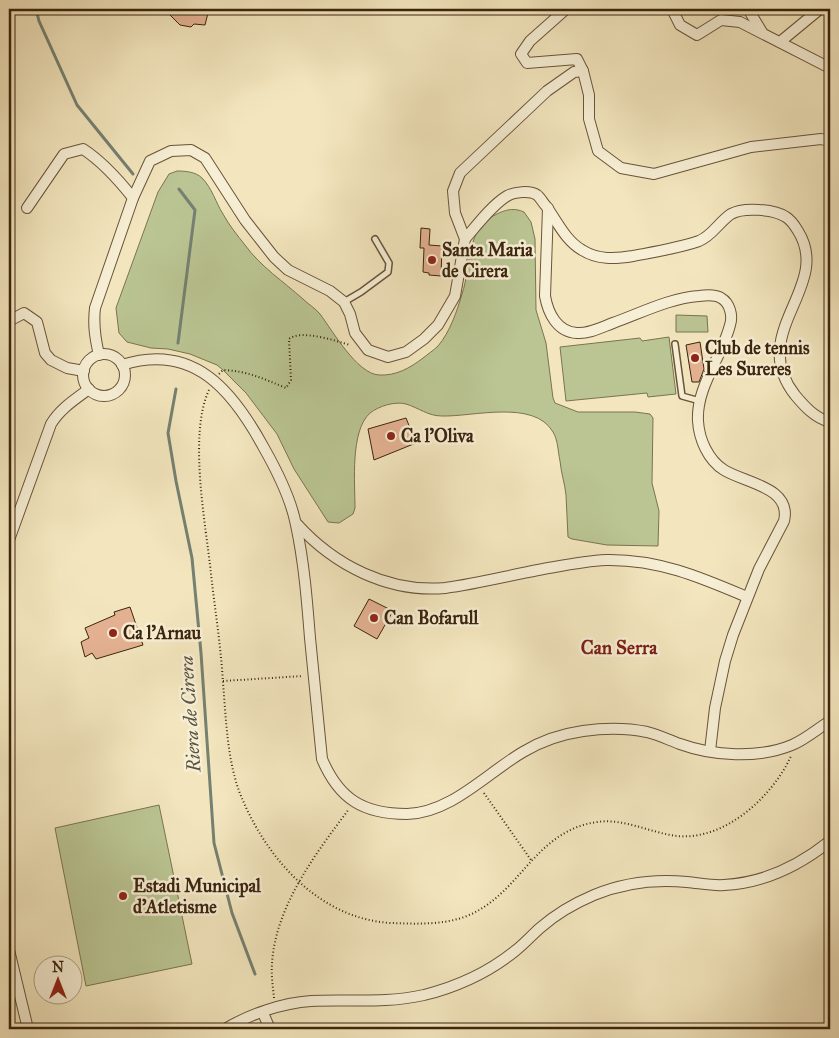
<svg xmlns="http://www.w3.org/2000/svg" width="839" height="1038" viewBox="0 0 839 1038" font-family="'IM FELL Great Primer',serif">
<rect width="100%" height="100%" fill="#f3e6be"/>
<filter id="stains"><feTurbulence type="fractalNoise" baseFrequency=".004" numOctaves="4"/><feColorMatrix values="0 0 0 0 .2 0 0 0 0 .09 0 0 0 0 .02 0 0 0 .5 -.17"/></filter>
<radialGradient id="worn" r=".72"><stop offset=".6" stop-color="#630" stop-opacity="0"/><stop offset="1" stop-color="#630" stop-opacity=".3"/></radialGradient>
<!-- green -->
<g fill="#bac593" stroke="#7a7450">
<path d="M177,171C186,171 196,172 202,178C212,188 216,203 223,214C229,225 237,235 245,245C260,266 284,282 303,299C308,304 315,308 320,314C332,330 357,374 379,375C396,376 410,368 423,358C428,354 434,350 438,346C450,332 457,311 462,294C472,265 464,228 499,213C508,209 515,208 524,212L531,222L535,239L536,310L546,343L553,398L555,403L578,412H635L650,414L653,418L652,483L659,511L658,546L607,545L572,539L568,537C567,523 567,509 566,495C565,484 561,473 560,461C558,452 558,440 553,432C534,399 472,417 442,416C428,416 419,408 406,404C395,401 379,406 370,413C350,431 355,483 355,508L353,514L339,523L328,522L294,469L277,434L246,393L223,370L217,365L190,354L168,349L151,348L127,342L119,333L116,308L158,192L169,174Z"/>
<path d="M676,315L707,316L708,332H676Z"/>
<path d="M669,337L676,394L648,397L647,393L566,401L560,347L640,338L642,341Z"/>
<path d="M159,805L192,964L86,986L55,828Z"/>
</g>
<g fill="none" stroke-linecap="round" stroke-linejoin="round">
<!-- stream -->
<g stroke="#758172" stroke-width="3">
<path d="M36,9L39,21L77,105L133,174"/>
<path d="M178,343L195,210L179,189"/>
<path d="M176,389L168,433L176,481L192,558L201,653L214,843L232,913L255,974"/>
</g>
</g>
<!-- building -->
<g fill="#e4b292" stroke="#3b240e">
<path d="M164,9H209L205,25L194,24L191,27L180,25Z"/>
<path d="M421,228L430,229L429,245L442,246L441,276L429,275V273L423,272L424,248H420Z"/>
<path d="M700,342L704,369L699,382H692L686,345Z"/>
<path d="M406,418L416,443L374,460L368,429Z"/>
<path d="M369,599L393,611L377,639L354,626Z"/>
<path d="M130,607L143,645L96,659L92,653L85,657L81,642L89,638L85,628L115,615L114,612Z"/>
</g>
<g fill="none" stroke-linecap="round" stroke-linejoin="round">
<defs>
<g id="service">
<path d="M344,302L361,292L388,272L389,263L375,239"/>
<path d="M675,344L682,396L700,401"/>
</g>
<g id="minor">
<path d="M566,9L530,41L521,54L527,63L577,59L583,71"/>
<path d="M672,9L680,25L697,35L721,20L740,22L830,68"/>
<path d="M748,9L762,32"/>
<path d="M780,42L820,9"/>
<path d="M27,208L64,154L83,149C103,162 118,179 133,198"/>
<path d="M548,208L545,296C548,313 557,332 577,333C589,334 602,327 613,323C641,313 670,298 699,296C706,295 715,294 721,298C730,303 733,316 730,325C722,357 696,387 698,421C699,439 708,460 724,470C745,483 792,487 784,521L759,569L733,635L725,661L715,708L710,751"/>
<path d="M465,239C477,225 492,205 507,196C514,192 530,190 537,195C540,197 543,203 546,206C557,221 565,240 582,250C598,260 615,259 633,256C654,252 679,248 699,241C712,236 719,222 731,214C743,207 774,209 786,217C791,220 795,226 798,231C833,287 746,332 795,395C805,407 815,418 830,422"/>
<path d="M9,321L24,313L37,322L45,353L51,360L67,368L84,371"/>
<circle cx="104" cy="375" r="21"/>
<path d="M99,355C95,338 93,325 95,308L133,198L150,161L171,151L191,150L205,158L245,220L274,257L288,270L330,291L344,302L350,314L355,333L368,350L388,357L406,352L424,339L438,325L455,296L465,239L455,213L453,191L460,173L547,91L574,72L583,71L589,95V119L598,151L621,168L654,174L751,147L821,139L830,141"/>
<path d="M122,365C194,342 233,391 264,448C277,471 291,498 296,525C304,562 307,600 310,638C314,678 318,718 322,759C339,799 363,814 407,814C451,813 487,773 523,752C541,741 562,734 583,731C604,728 627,728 647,732C659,735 669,740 680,744C713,756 758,759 792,745C806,739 817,729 830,721"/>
<path d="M297,524C334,565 388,593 445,588C476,584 507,576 538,570C561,566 583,561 606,560C658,559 700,577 747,597"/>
<path d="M9,540L51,424C60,409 74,400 89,389"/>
<path d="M9,950L28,1029"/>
<path d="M263,1013L270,1029"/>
<path d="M225,1029C250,1014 282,1003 311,1001C350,999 384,1004 424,995C456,987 489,972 515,951C524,944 531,936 540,928C556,914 575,903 594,895C623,883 656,879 687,882C699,883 712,886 724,885C764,883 800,865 830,841"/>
</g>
</defs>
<!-- service casing -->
<use href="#service" stroke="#69543a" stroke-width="8"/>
<!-- minor casing -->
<use href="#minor" stroke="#69543a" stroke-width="12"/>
<!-- path -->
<g stroke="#3b240e" stroke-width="2" stroke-dasharray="1 2.5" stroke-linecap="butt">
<path d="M219,374L223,370C248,371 264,379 286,388L291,380L289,339C301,329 336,341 350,345"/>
<path d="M209,390C188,435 206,525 211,574C215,610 221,647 223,683C226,718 227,757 239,791C264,856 318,919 391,923C416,924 444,925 467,916C521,894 534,831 597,822C624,818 651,833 677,836C725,841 773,796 791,756"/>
<path d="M223,681L303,676"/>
<path d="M484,793L531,860"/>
<path d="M274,998C273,987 271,975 272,964C275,907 316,853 349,809"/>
</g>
<!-- service -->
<use href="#service" stroke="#f7efd5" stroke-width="5"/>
<!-- minor -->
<use href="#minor" stroke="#f7efd5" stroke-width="10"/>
</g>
<!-- markers -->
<g fill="#8f2418" stroke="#f7efd5" stroke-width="2">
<circle cx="432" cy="260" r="5"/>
<circle cx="695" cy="358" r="5"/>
<circle cx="391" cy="436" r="5"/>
<circle cx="374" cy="618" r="5"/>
<circle cx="113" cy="633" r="5"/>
<circle cx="123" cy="896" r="5"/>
</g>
<g text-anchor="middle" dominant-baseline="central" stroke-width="5" stroke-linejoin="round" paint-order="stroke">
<!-- poi labels -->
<g font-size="18" font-weight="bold" fill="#3b240e" stroke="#f7efd5" text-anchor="start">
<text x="442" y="250">Santa Maria<tspan x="442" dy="21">de Cirera</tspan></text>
<text x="705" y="348">Club de tennis<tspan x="705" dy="21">Les Sureres</tspan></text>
<text x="401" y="436">Ca l'Oliva</text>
<text x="384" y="618">Can Bofarull</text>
<text x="123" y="633">Ca l'Arnau</text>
<text x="133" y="886">Estadi Municipal<tspan x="133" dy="21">d'Atletisme</tspan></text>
</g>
<!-- neighbourhood labels -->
<g font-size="19" font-weight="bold" fill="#7a1f14" stroke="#f7efd5">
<text x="619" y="647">Can Serra</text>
</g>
<!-- water labels -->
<g font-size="19" font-style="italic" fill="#585240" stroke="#f7efd5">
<text transform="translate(190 714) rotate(-94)">Riera de Cirera</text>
</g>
</g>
<!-- margin -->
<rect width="839" height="1038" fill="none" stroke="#f3e6be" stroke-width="30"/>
<rect x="10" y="10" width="819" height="1018" fill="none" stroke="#3b240e" stroke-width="2.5"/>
<rect x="15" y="15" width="809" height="1008" fill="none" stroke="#3b240e"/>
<!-- north arrow -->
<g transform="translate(58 980)"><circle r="24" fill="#f7efd5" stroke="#ac9e85"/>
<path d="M0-4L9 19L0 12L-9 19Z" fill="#8f2418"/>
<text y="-8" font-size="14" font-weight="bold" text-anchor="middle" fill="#3b240e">N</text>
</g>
<rect width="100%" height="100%" filter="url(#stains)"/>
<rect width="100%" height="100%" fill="url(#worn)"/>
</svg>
